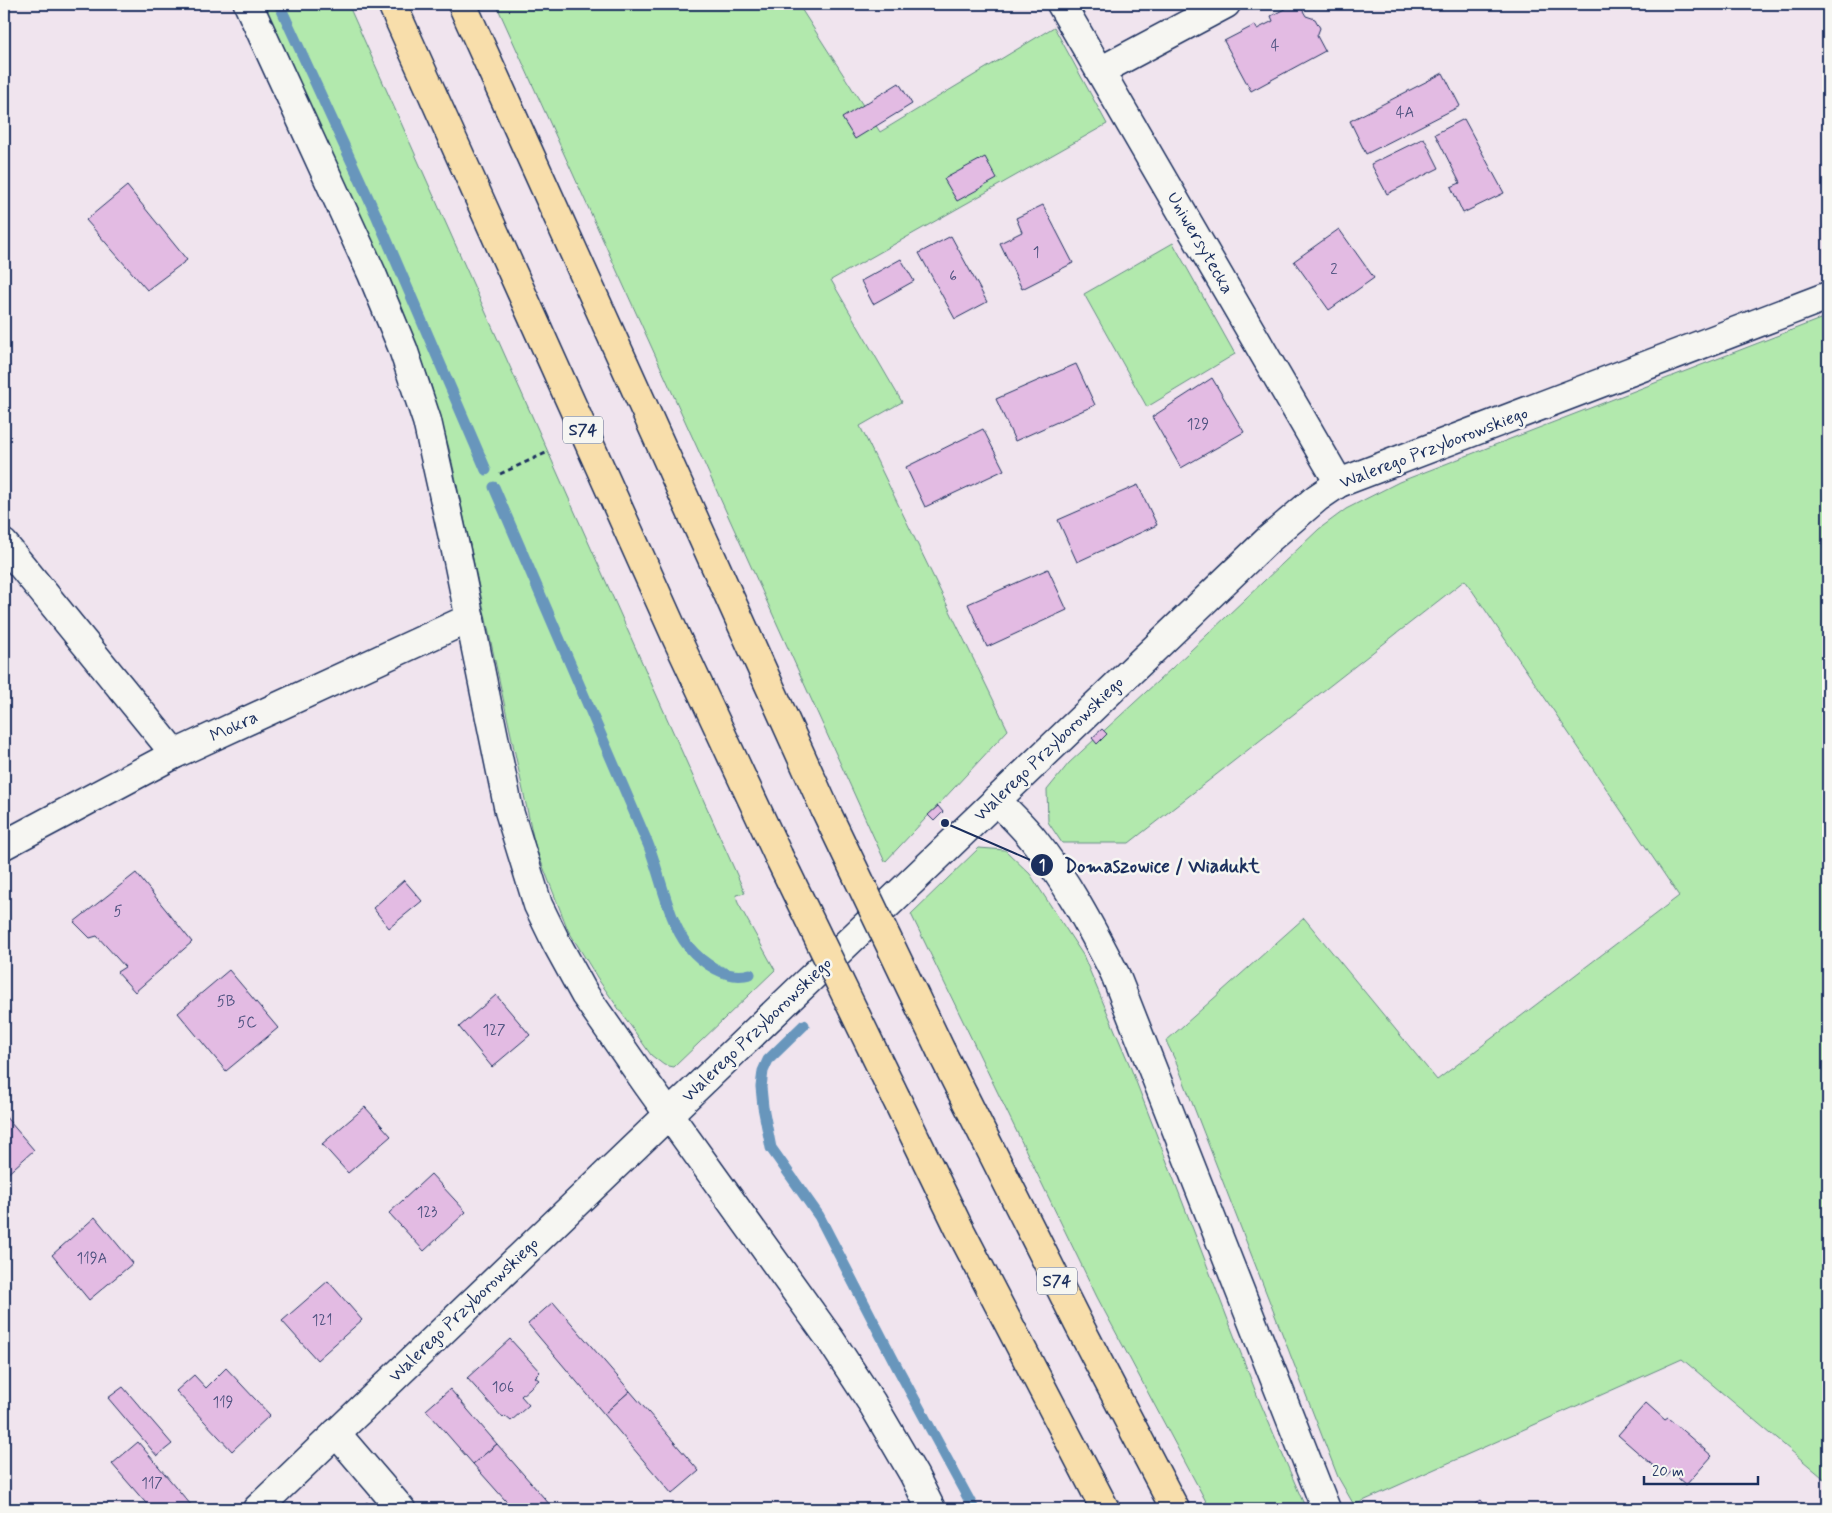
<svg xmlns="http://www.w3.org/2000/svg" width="1832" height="1513" viewBox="0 0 1832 1513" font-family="Mynerve,sans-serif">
<rect width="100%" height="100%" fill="#f0e4ee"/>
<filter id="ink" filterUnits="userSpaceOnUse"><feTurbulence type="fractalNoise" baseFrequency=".02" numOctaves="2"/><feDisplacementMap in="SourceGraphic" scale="10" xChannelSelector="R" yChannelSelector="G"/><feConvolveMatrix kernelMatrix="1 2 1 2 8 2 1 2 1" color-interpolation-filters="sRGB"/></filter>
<g filter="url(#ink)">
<!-- green -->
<g fill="#b2e9ad" stroke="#668c86">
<path d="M263,4H348L745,893L736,895L738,903L775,970L674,1067L664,1065L651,1055L600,982L568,930L535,846L449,448L431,385L402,308Z"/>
<path d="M496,4H798L880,132L1054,27L1107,124L831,280L902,402L860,426L1008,730L885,862Z"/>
<path d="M1173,243L1235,354L1147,407L1084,294Z"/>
<path d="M1828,316V1482L1682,1359L1354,1505L1338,1477L1177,1064L1166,1041L1304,918L1437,1080L1679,896L1465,580L1129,843H1062L1048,822L1047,790L1069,763L1171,669L1319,529L1346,509L1399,482Z"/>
<path d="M979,848L1005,850L1030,874L1083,955L1130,1066L1257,1395L1306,1509H1210L1097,1297L911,914Z"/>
</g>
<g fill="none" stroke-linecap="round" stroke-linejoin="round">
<!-- stream -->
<g stroke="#6796bc" stroke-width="11">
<path d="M279,4L377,217L486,470"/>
<path d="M494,487C545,606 596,725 648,844C660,874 669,923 688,946C702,963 727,981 750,974"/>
<path d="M804,1025L768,1060L763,1071L761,1087L763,1107L771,1148L819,1216L896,1365L974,1509"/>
</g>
</g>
<!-- building -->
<g fill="#e3bbe3" stroke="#1b2f5e">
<path d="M1294,4H1299L1306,16L1315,19L1320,28L1317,36L1325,51L1251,91L1224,41L1255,25L1257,29L1273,21L1271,16Z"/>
<path d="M1443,73L1460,106L1366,154L1350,121Z"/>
<path d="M899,83L912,104L855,139L842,118Z"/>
<path d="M1464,119L1504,193L1463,213L1451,187L1460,183L1435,134Z"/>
<path d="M1424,138L1439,168L1387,194L1371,164Z"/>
<path d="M985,157L997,179L957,201L944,179Z"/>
<path d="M127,186L187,260L147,290L86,220Z"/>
<path d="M1043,205L1073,263L1022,289L1000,243L1022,232L1016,218Z"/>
<path d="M1339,229L1374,278L1329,310L1294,261Z"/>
<path d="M951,236L987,302L955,319L919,253Z"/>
<path d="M901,259L914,281L873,304L861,281Z"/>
<path d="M1076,364L1095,405L1015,441L996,399Z"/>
<path d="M1212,378L1244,432L1181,468L1152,417Z"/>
<path d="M983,429L1004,470L925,507L906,467Z"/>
<path d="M1138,485L1157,525L1077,562L1058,520Z"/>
<path d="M1048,569L1067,610L987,647L968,604Z"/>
<path d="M1102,729L1107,734L1097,744L1092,738Z"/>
<path d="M938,806L943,812L934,821L928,815Z"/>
<path d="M136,873L192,942L135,992L117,972L125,967L97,936L90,938L74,922Z"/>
<path d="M404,880L422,901L389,928L373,908Z"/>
<path d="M229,970L278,1028L226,1071L178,1013Z"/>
<path d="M496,995L530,1035L492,1067L459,1027Z"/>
<path d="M365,1107L391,1136L348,1173L322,1144Z"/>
<path d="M4,1115L34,1150L4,1177Z"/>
<path d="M431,1174L466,1212L424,1251L389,1213Z"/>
<path d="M95,1217L133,1263L89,1300L52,1255Z"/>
<path d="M328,1281L362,1320L317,1360L282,1321Z"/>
<path d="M553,1302L630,1391L604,1414L528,1324Z"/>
<path d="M510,1339L540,1372L535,1377L539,1380L521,1396L529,1405L511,1421L505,1416L503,1418L467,1378Z"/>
<path d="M226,1368L270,1415L232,1451L176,1391L194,1375L206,1388Z"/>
<path d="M123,1387L172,1444L157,1456L108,1398Z"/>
<path d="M450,1389L497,1444L473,1464L426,1410Z"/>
<path d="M630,1391L699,1471L672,1494L604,1414Z"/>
<path d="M1646,1403L1665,1420L1668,1418L1712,1456L1686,1485L1671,1472L1666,1477L1618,1435Z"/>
<path d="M138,1442L191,1505L186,1509H151L112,1464Z"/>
<path d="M497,1444L551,1506L547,1509H513L473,1464Z"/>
<path d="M1481,1500L1488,1509H1468Z"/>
<path d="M367,1502L373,1509H359Z"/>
</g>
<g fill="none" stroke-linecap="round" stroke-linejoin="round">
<defs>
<g id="minor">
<path d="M248,4L372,274L403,349L427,421L456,551L509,811L538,905L557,944L585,995L647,1084L830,1339L872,1403L914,1475L931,1509"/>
<path d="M1061,4L1339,483"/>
<path d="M1100,71L1226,4"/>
<path d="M4,544L175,754"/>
<path d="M996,800C1009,813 1022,825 1033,839C1066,880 1091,927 1115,974L1326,1509"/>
<path d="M4,845L175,754L470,618"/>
<path d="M336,1433L401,1509"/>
<path d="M257,1509L1269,539L1317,498L1339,483L1828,296"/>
</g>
<g id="highway">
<path d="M392,4L677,639L778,855"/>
<path d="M462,4L825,809"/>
<path d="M941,1051L1079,1325L1175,1509"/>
<path d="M896,1098L960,1230L1105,1509"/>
</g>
</defs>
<!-- minor casing -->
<use href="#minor" stroke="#1b2f5e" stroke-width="31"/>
<!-- highway casing -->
<use href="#highway" stroke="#1b2f5e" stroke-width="31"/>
<!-- path -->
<path stroke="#1b2f5e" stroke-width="3" stroke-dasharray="5 4" stroke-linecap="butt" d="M500,474L548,452"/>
<!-- minor -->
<use href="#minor" stroke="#f6f6f2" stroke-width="28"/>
<!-- highway -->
<use href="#highway" stroke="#f8deab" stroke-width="28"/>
<defs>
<g id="highway-bridge">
<path d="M825,809L941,1051"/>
<path d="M778,855L896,1098"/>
</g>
</defs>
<!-- highway-bridge casing -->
<use href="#highway-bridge" stroke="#1b2f5e" stroke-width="31" stroke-linecap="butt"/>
<!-- highway-bridge -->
<use href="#highway-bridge" stroke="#f8deab" stroke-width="28"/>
</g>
</g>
<g text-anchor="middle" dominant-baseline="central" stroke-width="5" stroke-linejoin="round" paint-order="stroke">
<!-- number labels -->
<g font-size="15" fill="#4d527f">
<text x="1275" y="46">4</text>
<text x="1405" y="113">4A</text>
<text x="1036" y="253">1</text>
<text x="1334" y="270">2</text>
<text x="953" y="277">6</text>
<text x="1198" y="425">129</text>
<text x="118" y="912">5</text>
<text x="226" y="1002">5B</text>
<text x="247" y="1023">5C</text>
<text x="494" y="1031">127</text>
<text x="427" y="1213">123</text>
<text x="92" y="1259">119A</text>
<text x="322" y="1321">121</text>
<text x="503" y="1388">106</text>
<text x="223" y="1403">119</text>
<text x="152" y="1484">117</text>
</g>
<!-- shield labels -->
<g fill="#f6f6f2" stroke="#5d6b8a" stroke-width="1">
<rect x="563" y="416.5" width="40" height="27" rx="4"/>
<rect x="1037" y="1267.5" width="40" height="27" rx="4"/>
</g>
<g font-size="16" font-weight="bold" fill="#1b2f5e">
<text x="583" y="430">S74</text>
<text x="1057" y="1281">S74</text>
</g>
<!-- street labels -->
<g font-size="18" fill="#1b2f5e" stroke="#f6f6f2">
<text transform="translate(1200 243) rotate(60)">Uniwersytecka</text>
<text transform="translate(1434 448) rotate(-21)">Walerego Przyborowskiego</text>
<text transform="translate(234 727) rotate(-25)">Mokra</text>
<text transform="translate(1049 749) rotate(-44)">Walerego Przyborowskiego</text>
<text transform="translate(757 1030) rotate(-44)">Walerego Przyborowskiego</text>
<text transform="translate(464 1310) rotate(-44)">Walerego Przyborowskiego</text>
</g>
</g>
<!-- callouts -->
<path fill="none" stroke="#1b2f5e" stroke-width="2" d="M945 823L1042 865"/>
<g fill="#1b2f5e" stroke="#f6f6f2" stroke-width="2">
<circle cx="945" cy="823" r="5"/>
<circle cx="1042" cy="865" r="12"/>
</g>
<g font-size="15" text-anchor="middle" font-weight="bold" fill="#fff">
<text x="1042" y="870">1</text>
</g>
<g font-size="19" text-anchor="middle" font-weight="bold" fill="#1b2f5e" stroke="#f6f6f2" stroke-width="5" stroke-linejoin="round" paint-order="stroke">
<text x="1162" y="872">Domaszowice / Wiadukt</text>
</g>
<!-- margin -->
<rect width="1832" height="1513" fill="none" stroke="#f6f6f2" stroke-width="20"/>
<rect x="10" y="10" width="1812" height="1493" fill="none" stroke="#1b2f5e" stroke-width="2" filter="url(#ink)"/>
<!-- scale -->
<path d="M1644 1476v8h114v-8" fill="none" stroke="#1b2f5e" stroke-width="2.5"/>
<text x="1652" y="1476" font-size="15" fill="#1b2f5e" stroke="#f6f6f2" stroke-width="4" paint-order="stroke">20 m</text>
</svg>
